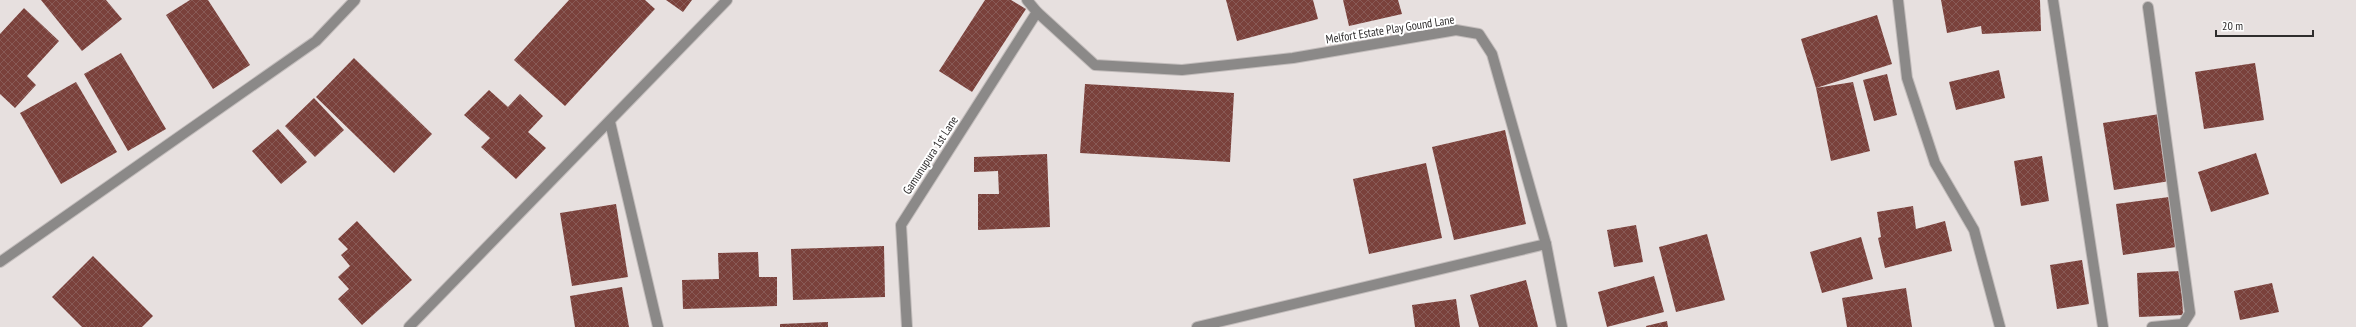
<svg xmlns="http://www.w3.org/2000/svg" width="2356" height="327" viewBox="0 0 2356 327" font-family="'PT Sans Narrow',sans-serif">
<defs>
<pattern id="building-cross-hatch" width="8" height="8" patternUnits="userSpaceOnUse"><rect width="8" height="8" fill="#7a413b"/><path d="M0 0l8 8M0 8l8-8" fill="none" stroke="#885a56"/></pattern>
</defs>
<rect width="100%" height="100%" fill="#e7e0df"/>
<!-- building -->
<g fill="url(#building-cross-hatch)">
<path d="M41,0H106L122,19L82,51Z"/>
<path d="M190,0H208L250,65L213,89L166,15Z"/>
<path d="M569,0H645L655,9L565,106L514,60Z"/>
<path d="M666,0H692L683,12Z"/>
<path d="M985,0H1011L1026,9L972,92L939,71Z"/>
<path d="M1226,0H1313L1318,19L1237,41Z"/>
<path d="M1343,0H1398L1402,14L1349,26Z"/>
<path d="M1941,0H2040L2041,31L1982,34L1981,26L1947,33Z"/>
<path d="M24,8L59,41L27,76L36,85L15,108L0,94V34Z"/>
<path d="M1877,15L1892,64L1816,88L1853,82L1870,151L1831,161L1816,88L1801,39Z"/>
<path d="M121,53L166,129L128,151L84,74Z"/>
<path d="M354,58L432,134L394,173L316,97Z"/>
<path d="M2255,63L2264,120L2204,129L2195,72Z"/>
<path d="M1999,70L2005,98L1956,110L1949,82Z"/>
<path d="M1887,74L1897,115L1874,121L1863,80Z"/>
<path d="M76,82L117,152L61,184L20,113Z"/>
<path d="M1085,84L1234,93L1230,162L1080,153Z"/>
<path d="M489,90L508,107L520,94L543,116L528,132L546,148L516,179L481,147L490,138L464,115Z"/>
<path d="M314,98L344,130L315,157L285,126Z"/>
<path d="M2166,113L2176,180L2114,190L2103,123Z"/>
<path d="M278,129L307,162L281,184L252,151Z"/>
<path d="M1505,130L1526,224L1454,240L1432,147Z"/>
<path d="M2256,153L2269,194L2211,212L2198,172Z"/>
<path d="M1047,154L1050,227L978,230V194H999L998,171L974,172V157Z"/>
<path d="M2042,156L2049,201L2021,206L2014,161Z"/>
<path d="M1426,163L1442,238L1369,254L1353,179Z"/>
<path d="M2169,197L2176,247L2123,255L2116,204Z"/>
<path d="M616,204L628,277L572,286L560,213Z"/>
<path d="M1913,206L1916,229L1945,221L1952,251L1885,268L1878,238L1881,237L1877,212Z"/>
<path d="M357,221L412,280L362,325L338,299L349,289L338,277L350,266L341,255L348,249L338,239Z"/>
<path d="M1636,225L1643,262L1614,267L1607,230Z"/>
<path d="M1707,234L1725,300L1676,312L1659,247Z"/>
<path d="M1861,237L1873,279L1822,293L1810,252Z"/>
<path d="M884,246L885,297L793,300L791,249Z"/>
<path d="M758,252L759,277H777V306L683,309L682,280L719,279L718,253Z"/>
<path d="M93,256L153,316L142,327H82L52,297Z"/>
<path d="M2082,260L2089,304L2057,309L2050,265Z"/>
<path d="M2181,271L2183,315L2139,317L2137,273Z"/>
<path d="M1654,276L1664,312L1607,327L1598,292Z"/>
<path d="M1526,280L1538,327H1479L1470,295Z"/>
<path d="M2272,283L2279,312L2240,320L2234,291Z"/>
<path d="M622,287L629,327H575L570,296Z"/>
<path d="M1906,288L1912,327H1847L1842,298Z"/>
<path d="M1456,299L1460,327H1415L1412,305Z"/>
<path d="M1667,321L1668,327H1646V326Z"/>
<path d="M828,322V327H780V324Z"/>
</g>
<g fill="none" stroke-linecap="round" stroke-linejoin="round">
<defs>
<g id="minor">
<path d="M1027,0L1037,12L1095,65L1182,70L1293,58L1456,30L1479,34L1492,54L1546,244L1562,327"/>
<path d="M1898,0L1907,78L1935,163L1974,230L2000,327"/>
<path d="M2053,0L2103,327"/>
<path d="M2148,7L2190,313L2183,324L2152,327"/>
<path d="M610,122L658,327"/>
<path d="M0,262L316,41L355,0"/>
<path d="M409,327L727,0"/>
<path d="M907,327L901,225L1037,12"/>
<path d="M1197,327L1546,244"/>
</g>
</defs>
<!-- minor casing -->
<use href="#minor" stroke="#c2bcbb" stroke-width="12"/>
<!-- minor -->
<use href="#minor" stroke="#8b8988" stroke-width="10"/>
</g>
<g text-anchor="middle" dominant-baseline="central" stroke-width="4" stroke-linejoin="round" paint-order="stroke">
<!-- street labels -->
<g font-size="12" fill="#2f2d2d" stroke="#fff">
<text transform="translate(1390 29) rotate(-9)">Melfort Estate Play Gound Lane</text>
<text transform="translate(930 155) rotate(-57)">Gamunupura 1st Lane</text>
</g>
</g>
<!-- scale -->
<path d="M2216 30v6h97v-6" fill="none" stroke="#2f2d2d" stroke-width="2"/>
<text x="2222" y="30" font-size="12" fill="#2f2d2d" stroke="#ffffff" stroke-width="3" paint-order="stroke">20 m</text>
</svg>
